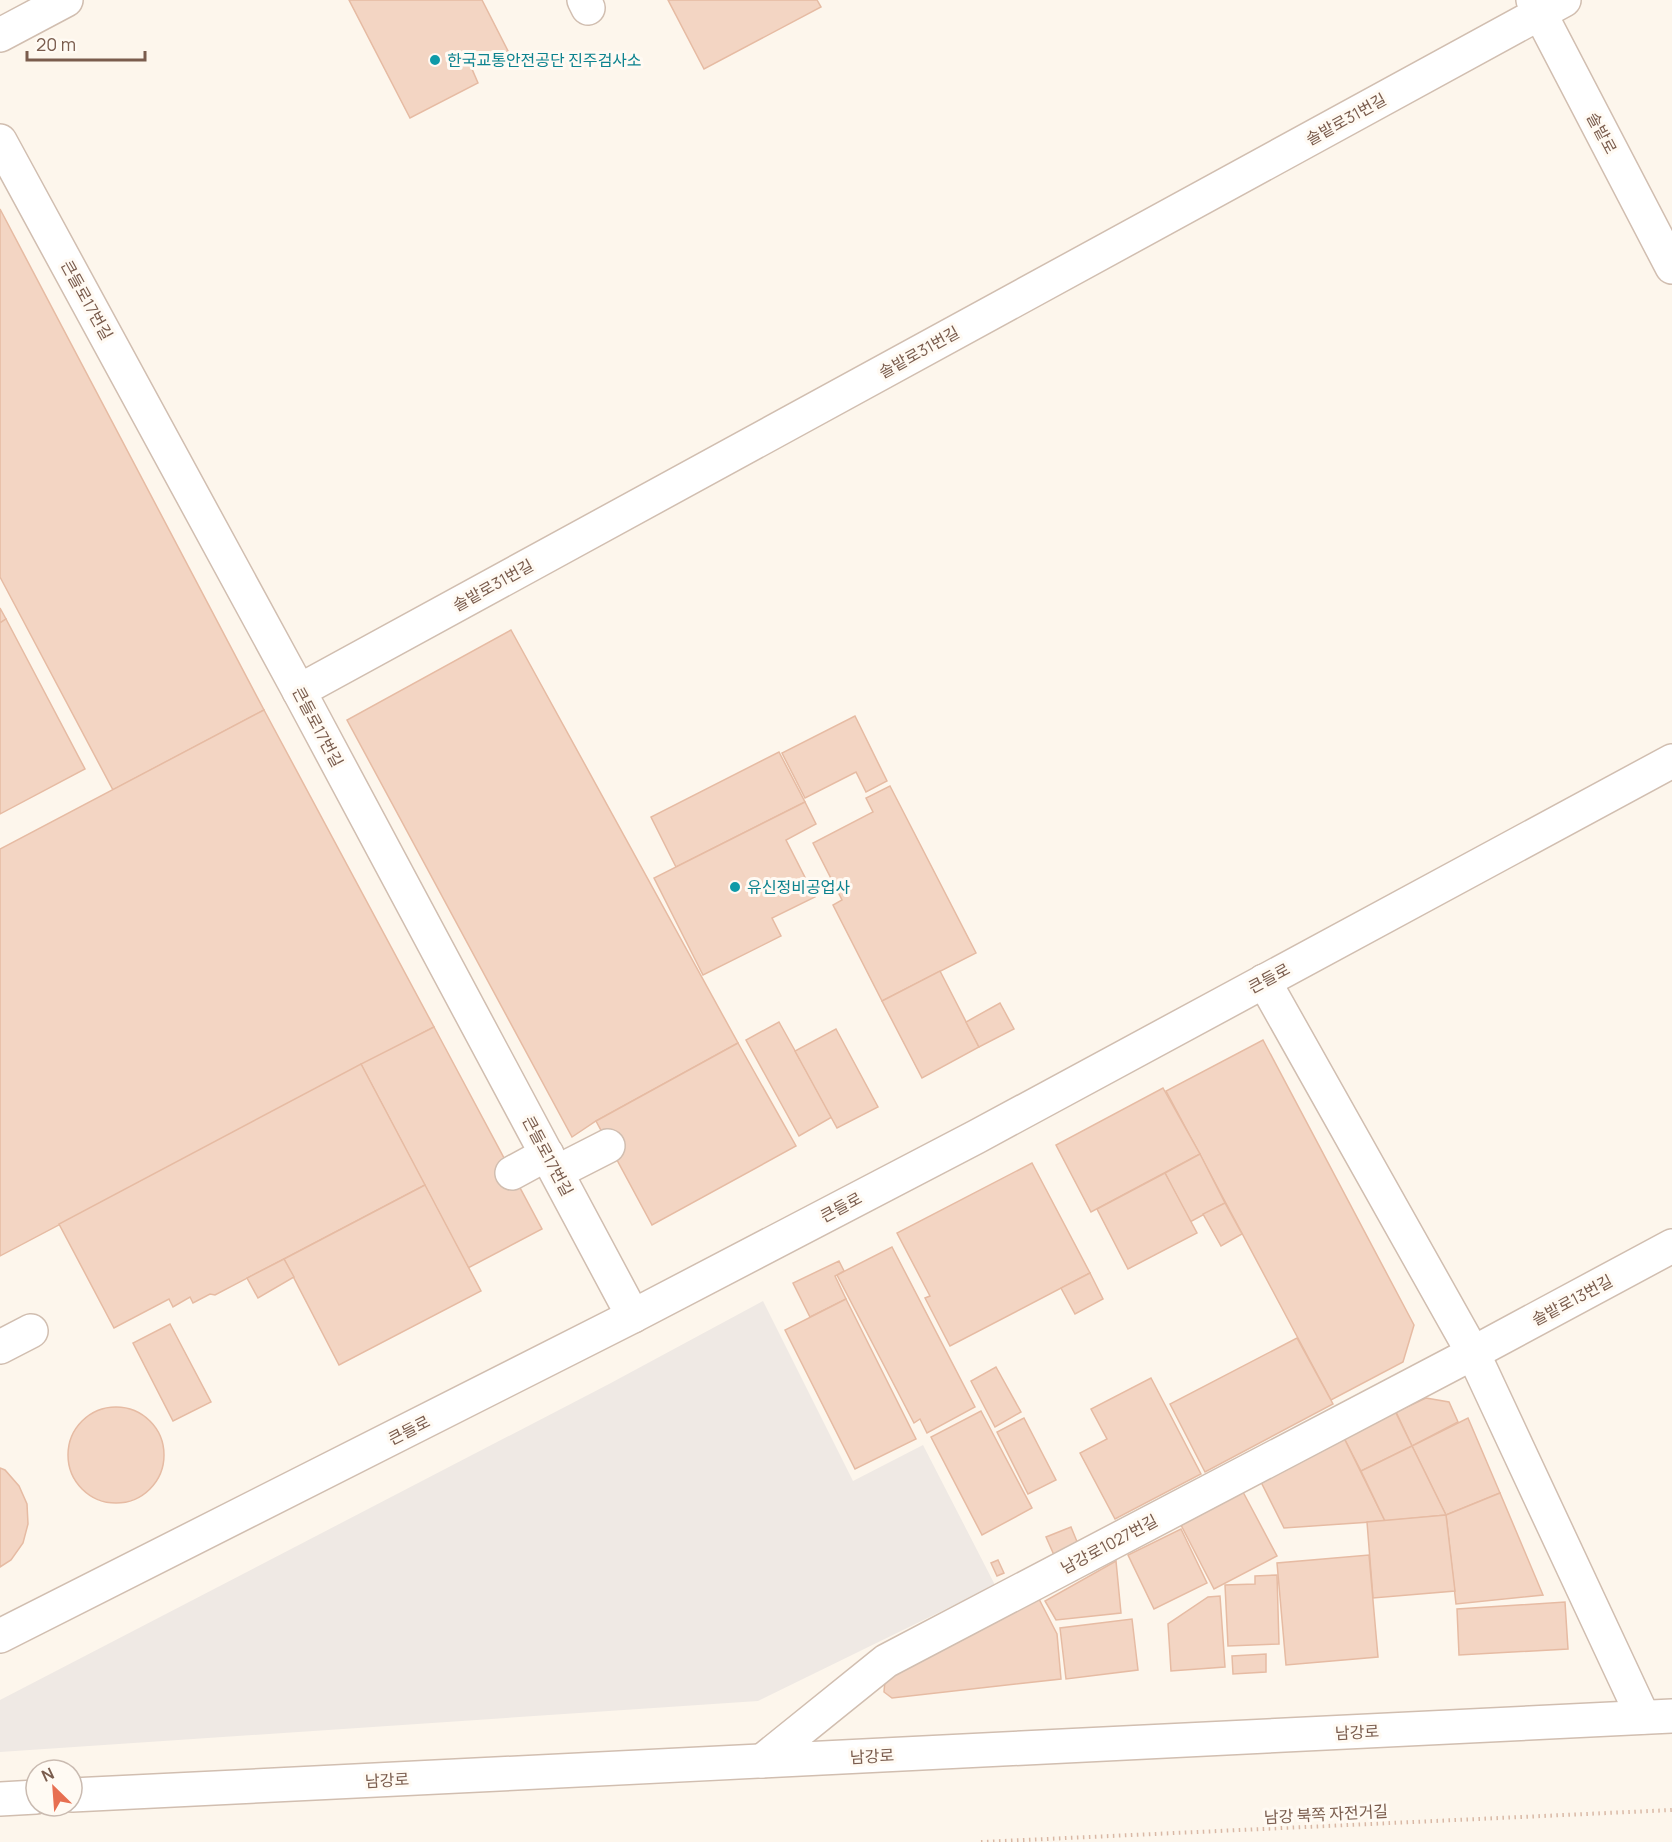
<svg xmlns="http://www.w3.org/2000/svg" width="1672" height="1842" viewBox="0 0 1672 1842" font-family="Manrope,'Noto Sans KR',sans-serif">
<rect width="100%" height="100%" fill="#fdf6ec"/>
<!-- industrial -->
<path fill="#efe9e4" d="M763,1301L853,1481L923,1445L995,1585L758,1701L0,1752V1700L609,1384Z"/>
<!-- building -->
<g fill="#f3d5c3" stroke="#e6bba3" stroke-width="1.5">
<path d="M349,0H482L508,51L472,69L478,83L410,118Z"/>
<path d="M668,0H817L821,7L704,69Z"/>
<path d="M0,209L264,710L113,790L0,577Z"/>
<path d="M0,608L6,619L0,623Z"/>
<path d="M6,619L85,769L0,814V623Z"/>
<path d="M511,630L738,1043L596,1121L572,1137L347,720Z"/>
<path d="M264,710L434,1027L0,1256V849Z"/>
<path d="M855,716L887,781L866,792L856,772L805,798L782,753Z"/>
<path d="M779,752L805,802L676,867L651,817Z"/>
<path d="M890,786L976,953L882,1001L833,905L842,900L813,843L873,812L866,798Z"/>
<path d="M805,802L816,824L786,840L815,897L772,918L781,936L703,975L654,878Z"/>
<path d="M940,971L979,1047L922,1078L882,1001Z"/>
<path d="M1000,1003L1014,1029L979,1047L966,1022Z"/>
<path d="M779,1022L832,1117L799,1136L746,1040Z"/>
<path d="M434,1027L542,1229L468,1268L361,1064Z"/>
<path d="M836,1029L878,1107L837,1128L795,1051Z"/>
<path d="M1263,1040L1414,1325L1403,1362L1331,1400L1166,1091Z"/>
<path d="M738,1043L796,1146L652,1225L596,1121Z"/>
<path d="M361,1064L425,1185L215,1295L210,1294L193,1303L190,1297L173,1307L169,1299L114,1328L59,1224Z"/>
<path d="M1163,1088L1200,1154L1091,1212L1056,1145Z"/>
<path d="M1200,1154L1225,1203L1190,1222L1165,1173Z"/>
<path d="M1032,1163L1090,1273L950,1346L925,1298L930,1296L897,1233Z"/>
<path d="M1165,1173L1197,1233L1128,1269L1097,1209Z"/>
<path d="M425,1185L481,1291L339,1365L284,1259Z"/>
<path d="M1225,1203L1242,1234L1221,1246L1203,1214Z"/>
<path d="M892,1247L975,1407L927,1433L920,1419L914,1423L837,1275Z"/>
<path d="M284,1259L294,1277L258,1298L247,1278Z"/>
<path d="M839,1261L844,1271L835,1276L846,1299L810,1317L793,1283Z"/>
<path d="M1090,1273L1103,1299L1075,1314L1061,1288Z"/>
<path d="M846,1299L916,1439L855,1469L785,1330Z"/>
<path d="M170,1324L211,1402L173,1421L133,1343Z"/>
<path d="M1297,1338L1333,1404L1205,1472L1170,1404Z"/>
<path d="M996,1367L1021,1412L995,1427L971,1381Z"/>
<path d="M1151,1378L1201,1474L1115,1519L1080,1453L1107,1439L1091,1409Z"/>
<path d="M1426,1398L1449,1402L1458,1422L1412,1446L1396,1412Z"/>
<path d="M1393,1407L1412,1446L1361,1471L1341,1432Z"/>
<circle cx="116" cy="1455" r="48"/>
<path d="M981,1411L1032,1508L982,1535L931,1437Z"/>
<path d="M1024,1418L1056,1480L1028,1494L997,1432Z"/>
<path d="M1468,1418L1500,1493L1446,1515L1412,1446Z"/>
<path d="M1341,1432L1385,1521L1284,1528L1257,1474Z"/>
<path d="M1412,1446L1446,1515L1385,1521L1361,1471Z"/>
<path d="M0,1468L5,1470L19,1486L27,1504L28,1524L23,1543L11,1560L0,1567Z"/>
<path d="M1243,1492L1277,1556L1214,1589L1181,1525Z"/>
<path d="M1500,1493L1543,1595L1456,1604L1446,1515Z"/>
<path d="M1446,1515L1455,1591L1373,1598L1367,1522Z"/>
<path d="M1071,1527L1078,1544L1054,1555L1046,1537Z"/>
<path d="M1181,1529L1207,1583L1154,1609L1128,1555Z"/>
<path d="M1369,1555L1378,1657L1286,1665L1277,1563Z"/>
<path d="M998,1560L1004,1573L997,1576L991,1563Z"/>
<path d="M1116,1561L1121,1613L1056,1620L1045,1601Z"/>
<path d="M1277,1575L1279,1644L1228,1646L1225,1585L1255,1584V1576Z"/>
<path d="M1220,1596L1225,1667L1171,1671L1168,1624L1208,1597Z"/>
<path d="M1039,1599L1057,1634L1061,1679L892,1698L884,1692L885,1680L890,1675Z"/>
<path d="M1565,1602L1568,1649L1459,1655L1457,1609Z"/>
<path d="M1132,1619L1138,1670L1066,1679L1060,1628Z"/>
<path d="M1266,1654V1672L1233,1674L1232,1656Z"/>
</g>
<g fill="none" stroke-linecap="round" stroke-linejoin="round">
<defs>
<g id="minor">
<path d="M584,0L588,8"/>
<path d="M1533,0L1672,267"/>
<path d="M0,35L66,0"/>
<path d="M0,141L299,691L633,1316"/>
<path d="M299,691L1564,0"/>
<path d="M1264,981L1473,1353L1643,1717"/>
<path d="M557,1172L608,1146"/>
<path d="M512,1173L547,1154"/>
<path d="M0,1347L31,1331"/>
<path d="M0,1636L633,1316L976,1137L1672,761"/>
<path d="M762,1761L886,1661L1473,1353L1672,1246"/>
<path d="M72,1795L1672,1716"/>
<path d="M0,1799L36,1797"/>
</g>
</defs>
<!-- minor casing -->
<use href="#minor" stroke="#d1beb0" stroke-width="36"/>
<!-- path -->
<path stroke="#d9b8a5" stroke-width="4" stroke-dasharray="1.5 4.5" stroke-linecap="butt" d="M981,1842L1672,1810"/>
<!-- minor -->
<use href="#minor" stroke="#fff" stroke-width="33"/>
</g>
<!-- markers -->
<g fill="#0f9aa8" stroke="#fffaf3" stroke-width="2">
<circle cx="435" cy="60" r="6"/>
<circle cx="735" cy="887" r="6"/>
</g>
<g text-anchor="middle" dominant-baseline="central" stroke-width="6" stroke-linejoin="round" paint-order="stroke">
<!-- culture labels -->
<g font-size="16" fill="#0d838f" stroke="#fffaf3" text-anchor="start">
<text x="447" y="60">한국교통안전공단 진주검사소</text>
<text x="747" y="887">유신정비공업사</text>
</g>
<!-- street labels -->
<g font-size="16" fill="#7a5c4d" stroke="#fffaf3">
<text transform="translate(1346 119) rotate(-29)">솔밭로31번길</text>
<text transform="translate(1602 133) rotate(62)">솔밭로</text>
<text transform="translate(87 300) rotate(61)">큰들로17번길</text>
<text transform="translate(919 352) rotate(-29)">솔밭로31번길</text>
<text transform="translate(493 585) rotate(-29)">솔밭로31번길</text>
<text transform="translate(318 727) rotate(62)">큰들로17번길</text>
<text transform="translate(1269 978) rotate(-28)">큰들로</text>
<text transform="translate(548 1156) rotate(62)">큰들로17번길</text>
<text transform="translate(841 1207) rotate(-28)">큰들로</text>
<text transform="translate(1572 1300) rotate(-28)">솔밭로13번길</text>
<text transform="translate(409 1430) rotate(-27)">큰들로</text>
<text transform="translate(1109 1544) rotate(-28)">남강로1027번길</text>
<text transform="translate(1357 1732) rotate(-3)">남강로</text>
<text transform="translate(872 1756) rotate(-3)">남강로</text>
<text transform="translate(387 1780) rotate(-3)">남강로</text>
<text transform="translate(1326 1814) rotate(-3)">남강 북쪽 자전거길</text>
</g>
</g>
<!-- north arrow -->
<g transform="translate(54 1788) rotate(335)"><circle r="28" fill="#fffaf3" stroke="#cabbb1" stroke-width="1.5"/>
<path d="M0-4.5L10 22L0 15L-10 22Z" fill="#e76f51"/>
<text y="-9" font-size="16" font-weight="bold" text-anchor="middle" fill="#7a5c4d">N</text>
</g>
<!-- scale -->
<path d="M27 51v9h118v-9" fill="none" stroke="#7a5c4d" stroke-width="3"/>
<text x="36" y="51" font-size="18" fill="#7a5c4d" stroke="#fffaf3" stroke-width="4.5" paint-order="stroke">20 m</text>
</svg>
